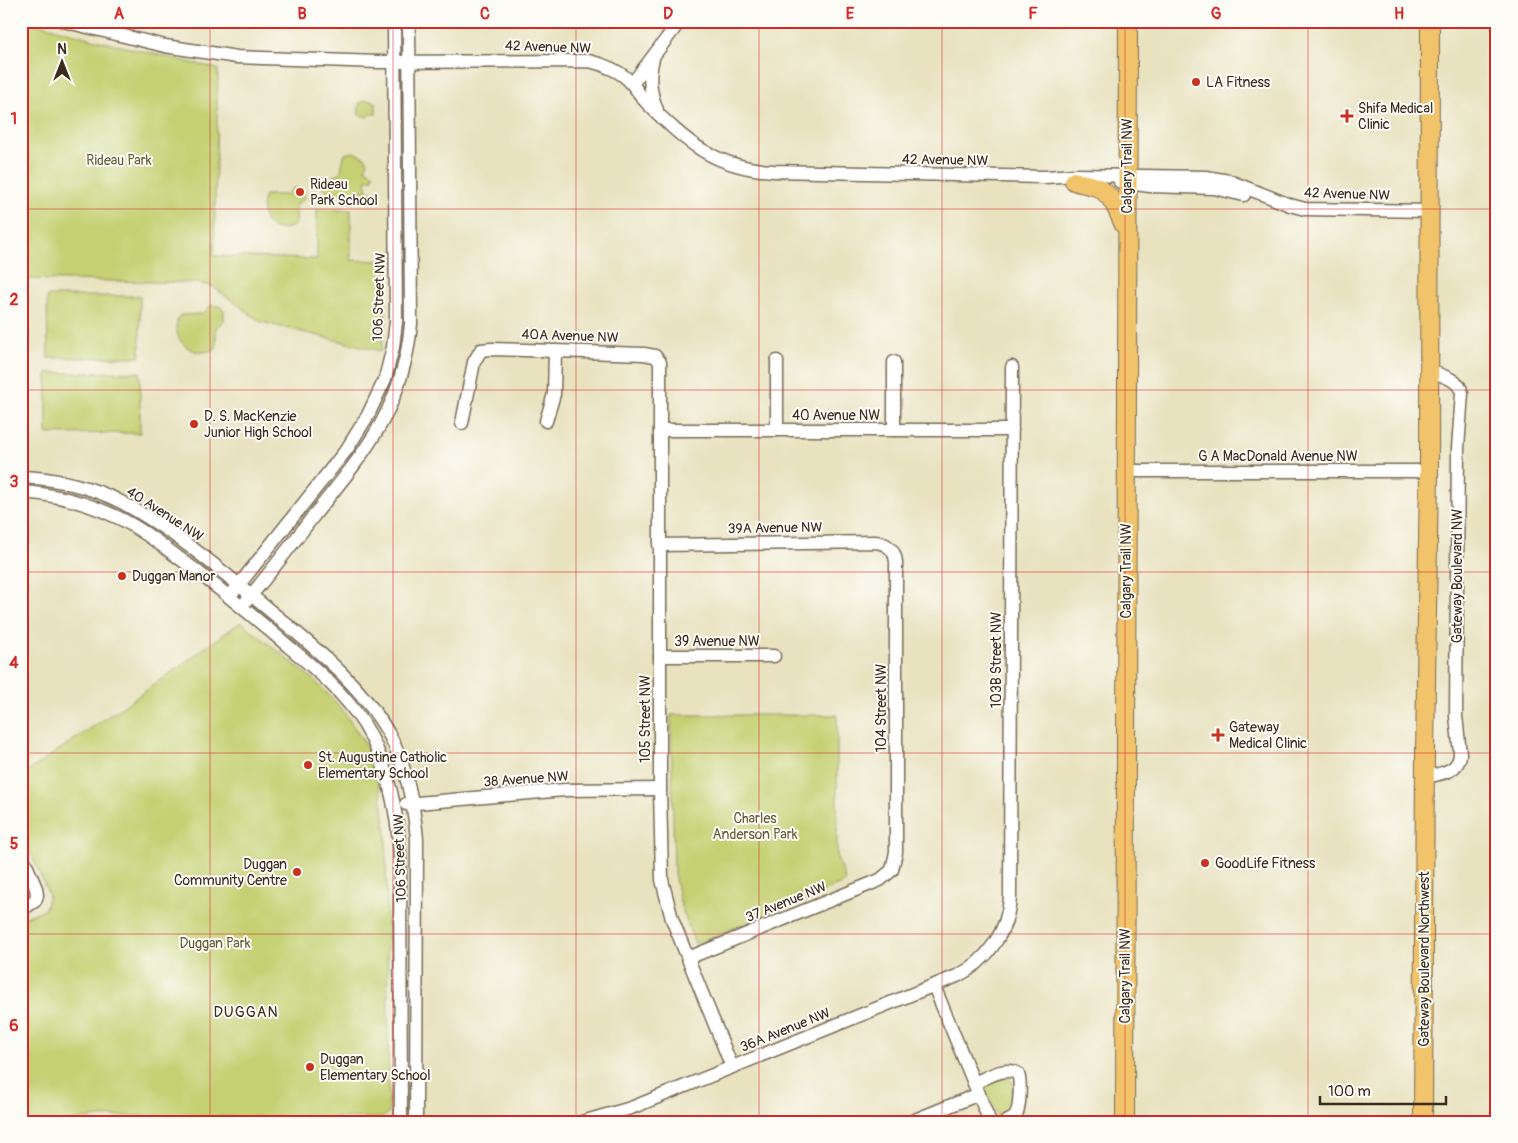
<svg xmlns="http://www.w3.org/2000/svg" width="1518" height="1143" viewBox="0 0 1518 1143" font-family="Pangolin,sans-serif">
<rect width="100%" height="100%" fill="#fdfcf7"/>
<filter id="ink" filterUnits="userSpaceOnUse"><feTurbulence type="fractalNoise" baseFrequency=".02" numOctaves="2"/><feDisplacementMap in="SourceGraphic" scale="10" xChannelSelector="R" yChannelSelector="G"/><feConvolveMatrix kernelMatrix="1 2 1 2 8 2 1 2 1" color-interpolation-filters="sRGB"/></filter>
<filter id="wash" filterUnits="userSpaceOnUse"><feTurbulence type="fractalNoise" baseFrequency=".0096" numOctaves="4" result="noise"/><feDisplacementMap in="SourceGraphic" scale="20" xChannelSelector="R" yChannelSelector="G"/><feGaussianBlur stdDeviation="1.12" result="paint"/><feColorMatrix in="noise" values="0 0 0 0 0 0 0 0 0 0 0 0 0 0 0 0 0 1.4 0 .05"/><feComposite in="paint" operator="in"/></filter>
<g filter="url(#wash)">
<rect width="100%" height="100%" fill="#e8e2bf"/>
<!-- green -->
<g fill="#c4d072" stroke="#807d48">
<path d="M21,21H28L100,41L218,69L214,256L317,259V210H351V260L385,261L386,320L381,351L261,322L212,286L197,283L21,279Z"/>
<path d="M367,100L376,102V114H371L368,117L359,115V103Z"/>
<path d="M354,152L366,158L368,162L365,169L374,174L372,179L366,180L368,191L373,192V196L370,200L365,199L362,190C355,198 352,196 343,193C339,192 334,193 329,193L324,188V183L327,179L340,173C343,166 342,160 345,154Z"/>
<path d="M293,188L303,189L305,198L296,204V224C272,239 256,218 265,195H287Z"/>
<path d="M47,296H140V357L48,358Z"/>
<path d="M210,306H219L224,310V320L216,328V348C194,362 166,337 180,315L202,314Z"/>
<path d="M140,372V433L47,434V373Z"/>
<path d="M241,622L314,680L342,709L369,750L381,794L386,833L389,1113L382,1118L125,1116L100,1117L64,1122H21V919L45,909L49,895L21,831V776L144,692Z"/>
<path d="M671,715H837V857L846,882L695,944L681,906L674,874Z"/>
<path d="M1008,1077L1014,1084L1009,1113L998,1117L983,1084Z"/>
</g>
</g>
<g filter="url(#ink)">
<g fill="none" stroke-linecap="round" stroke-linejoin="round">
<defs>
<g id="minor">
<path d="M63,21L165,46L237,57L379,62L589,61C603,64 623,72 632,84C637,90 641,96 646,102C687,143 715,168 774,171L1045,177L1075,175L1206,177L1229,181L1290,205L1305,209L1430,211"/>
<path d="M653,59C648,76 650,93 657,110"/>
<path d="M632,84L680,21"/>
<path d="M1120,182L1150,186L1214,188L1244,195"/>
<path d="M777,361V430"/>
<path d="M546,421L554,394L555,351"/>
<path d="M462,423L474,362L481,350L491,349L644,354L655,356L660,362V789L662,880L672,919L732,1067"/>
<path d="M660,430H1012"/>
<path d="M894,430V362"/>
<path d="M1126,471H1429"/>
<path d="M21,477C55,478 93,487 123,503C171,529 215,565 257,600C307,642 365,684 394,744C408,774 414,807 417,839L416,1122"/>
<path d="M21,492C56,494 88,503 119,518C146,531 170,552 194,569C226,594 257,619 288,646C316,669 344,693 364,724C388,764 397,808 400,854L401,1122"/>
<path d="M659,545L875,542C887,543 895,550 896,562V852L892,870L880,880L688,958"/>
<path d="M234,591L347,449L368,415L385,379L393,347L396,322L394,21"/>
<path d="M247,600C271,572 293,543 315,514C366,451 403,408 411,324L409,21"/>
<path d="M660,656H774"/>
<path d="M1425,777C1440,774 1460,772 1460,753L1456,716L1458,448L1462,393C1459,379 1442,376 1430,371"/>
<path d="M406,804L564,790L660,789"/>
<path d="M21,853L36,888L37,895L35,901L21,910"/>
<path d="M934,986L990,1122"/>
<path d="M974,1083C986,1078 1006,1065 1018,1074C1021,1082 1020,1107 1016,1115C1014,1119 1010,1120 1006,1122"/>
<path d="M582,1122L631,1108L957,976C988,961 1008,931 1010,897L1012,367"/>
<path d="M910,1122L979,1094"/>
</g>
<g id="highway">
<path d="M1074,181C1081,184 1089,184 1097,187C1112,194 1118,212 1124,225"/>
<path d="M1125,1122L1128,21"/>
<path d="M1423,1122L1425,754L1429,471L1430,21"/>
</g>
</defs>
<!-- minor casing -->
<use href="#minor" stroke="#786a56" stroke-width="15"/>
<!-- highway casing -->
<use href="#highway" stroke="#786a56" stroke-width="20"/>
<!-- minor -->
<use href="#minor" stroke="#fff" stroke-width="12"/>
<!-- highway -->
<use href="#highway" stroke="#f1c36a" stroke-width="18"/>
</g>
</g>
<!-- grid -->
<path fill="none" stroke="#d62828" stroke-width="1" stroke-opacity="0.55" d="M210,21V1122M393,21V1122M576,21V1122M759,21V1122M942,21V1122M1125,21V1122M1308,21V1122M21,209H1497M21,390H1497M21,572H1497M21,753H1497M21,934H1497"/>
<!-- markers -->
<g fill="#c8321e" stroke="#fdfcf7" stroke-width="2">
<circle cx="1196" cy="82" r="5"/>
<path d="M1344.5 108.5h5v5h5v5h-5v5h-5v-5h-5v-5h5z"/>
<circle cx="300" cy="192" r="5"/>
<circle cx="194" cy="424" r="5"/>
<circle cx="122" cy="576" r="5"/>
<path d="M1215.5 727.5h5v5h5v5h-5v5h-5v-5h-5v-5h5z"/>
<circle cx="308" cy="765" r="5"/>
<circle cx="1205" cy="863" r="5"/>
<circle cx="297" cy="872" r="5"/>
<circle cx="310" cy="1067" r="5"/>
</g>
<g text-anchor="middle" dominant-baseline="central" stroke-width="4" stroke-linejoin="round" paint-order="stroke">
<!-- street labels -->
<g font-size="14" fill="#3b2a1e" stroke="#fdfcf7">
<text transform="translate(548 47) rotate(2)">42 Avenue NW</text>
<text transform="translate(945 160) rotate(1)">42 Avenue NW</text>
<text transform="translate(1127 166) rotate(-90)">Calgary Trail NW</text>
<text transform="translate(1347 194) rotate(2)">42 Avenue NW</text>
<text transform="translate(379 297) rotate(-88)">106 Street NW</text>
<text transform="translate(570 336) rotate(2)">40A Avenue NW</text>
<text x="836" y="415">40 Avenue NW</text>
<text x="1278" y="456">G A MacDonald Avenue NW</text>
<text transform="translate(165 514) rotate(33)">40 Avenue NW</text>
<text transform="translate(775 528) rotate(-1)">39A Avenue NW</text>
<text transform="translate(1126 571) rotate(-90)">Calgary Trail NW</text>
<text transform="translate(1457 576) rotate(-90)">Gateway Boulevard NW</text>
<text x="717" y="641">39 Avenue NW</text>
<text transform="translate(996 660) rotate(-90)">103B Street NW</text>
<text transform="translate(881 708) rotate(-90)">104 Street NW</text>
<text transform="translate(645 719) rotate(-90)">105 Street NW</text>
<text transform="translate(526 779) rotate(-4)">38 Avenue NW</text>
<text transform="translate(400 858) rotate(-92)">106 Street NW</text>
<text transform="translate(786 902) rotate(-22)">37 Avenue NW</text>
<text transform="translate(1424 959) rotate(-90)">Gateway Boulevard Northwest</text>
<text transform="translate(1125 976) rotate(-90)">Calgary Trail NW</text>
<text transform="translate(785 1030) rotate(-22)">36A Avenue NW</text>
</g>
<!-- poi labels -->
<g font-size="14" fill="#3b2a1e" stroke="#fdfcf7" text-anchor="start">
<text x="1206" y="82">LA Fitness</text>
<text x="1358" y="108">Shifa Medical<tspan x="1358" dy="16">Clinic</tspan></text>
<text x="310" y="184">Rideau<tspan x="310" dy="16">Park School</tspan></text>
<text x="204" y="416">D. S. MacKenzie<tspan x="204" dy="16">Junior High School</tspan></text>
<text x="132" y="576">Duggan Manor</text>
<text x="1229" y="727">Gateway<tspan x="1229" dy="16">Medical Clinic</tspan></text>
<text x="318" y="757">St. Augustine Catholic<tspan x="318" dy="16">Elementary School</tspan></text>
<text x="1215" y="863">GoodLife Fitness</text>
<text x="287" y="864" text-anchor="end">Duggan<tspan x="287" dy="16">Community Centre</tspan></text>
<text x="320" y="1059">Duggan<tspan x="320" dy="16">Elementary School</tspan></text>
</g>
<!-- park labels -->
<g font-size="14" fill="#645c37" stroke="#fdfcf7">
<text x="119" y="160">Rideau Park</text>
<text x="755" y="818">Charles<tspan x="755" dy="16">Anderson Park</tspan></text>
<text x="215" y="943">Duggan Park</text>
</g>
<!-- neighbourhood labels -->
<g font-size="15" letter-spacing="1" fill="#3b2a1e" stroke="#fdfcf7">
<text x="246" y="1012">DUGGAN</text>
</g>
</g>
<!-- margin -->
<rect width="1518" height="1143" fill="none" stroke="#fdfcf7" stroke-width="55"/>
<!-- north arrow -->
<g transform="translate(62 62)" stroke="#fdfcf7" stroke-width="4" paint-order="stroke">
<path d="M0-4L9 19L0 12L-9 19Z" fill="#3b2a1e"/>
<text y="-8" font-size="14" font-weight="bold" text-anchor="middle" fill="#3b2a1e">N</text>
</g>
<!-- scale -->
<path d="M1320 1096v8h126v-8" fill="none" stroke="#3b2a1e" stroke-width="2.5"/>
<text x="1328" y="1096" font-size="15" fill="#3b2a1e" stroke="#fdfcf7" stroke-width="4" paint-order="stroke">100 m</text>
<rect x="28" y="28" width="1462" height="1088" fill="none" stroke="#d62828" stroke-width="2"/>
<g font-size="16" text-anchor="middle" font-weight="bold" fill="#d62828">
<text x="119" y="19">A</text>
<text x="302" y="19">B</text>
<text x="485" y="19">C</text>
<text x="668" y="19">D</text>
<text x="850" y="19">E</text>
<text x="1033" y="19">F</text>
<text x="1216" y="19">G</text>
<text x="1399" y="19">H</text>
<text x="14" y="124">1</text>
<text x="14" y="305">2</text>
<text x="14" y="487">3</text>
<text x="14" y="668">4</text>
<text x="14" y="849">5</text>
<text x="14" y="1031">6</text>
</g>
</svg>
